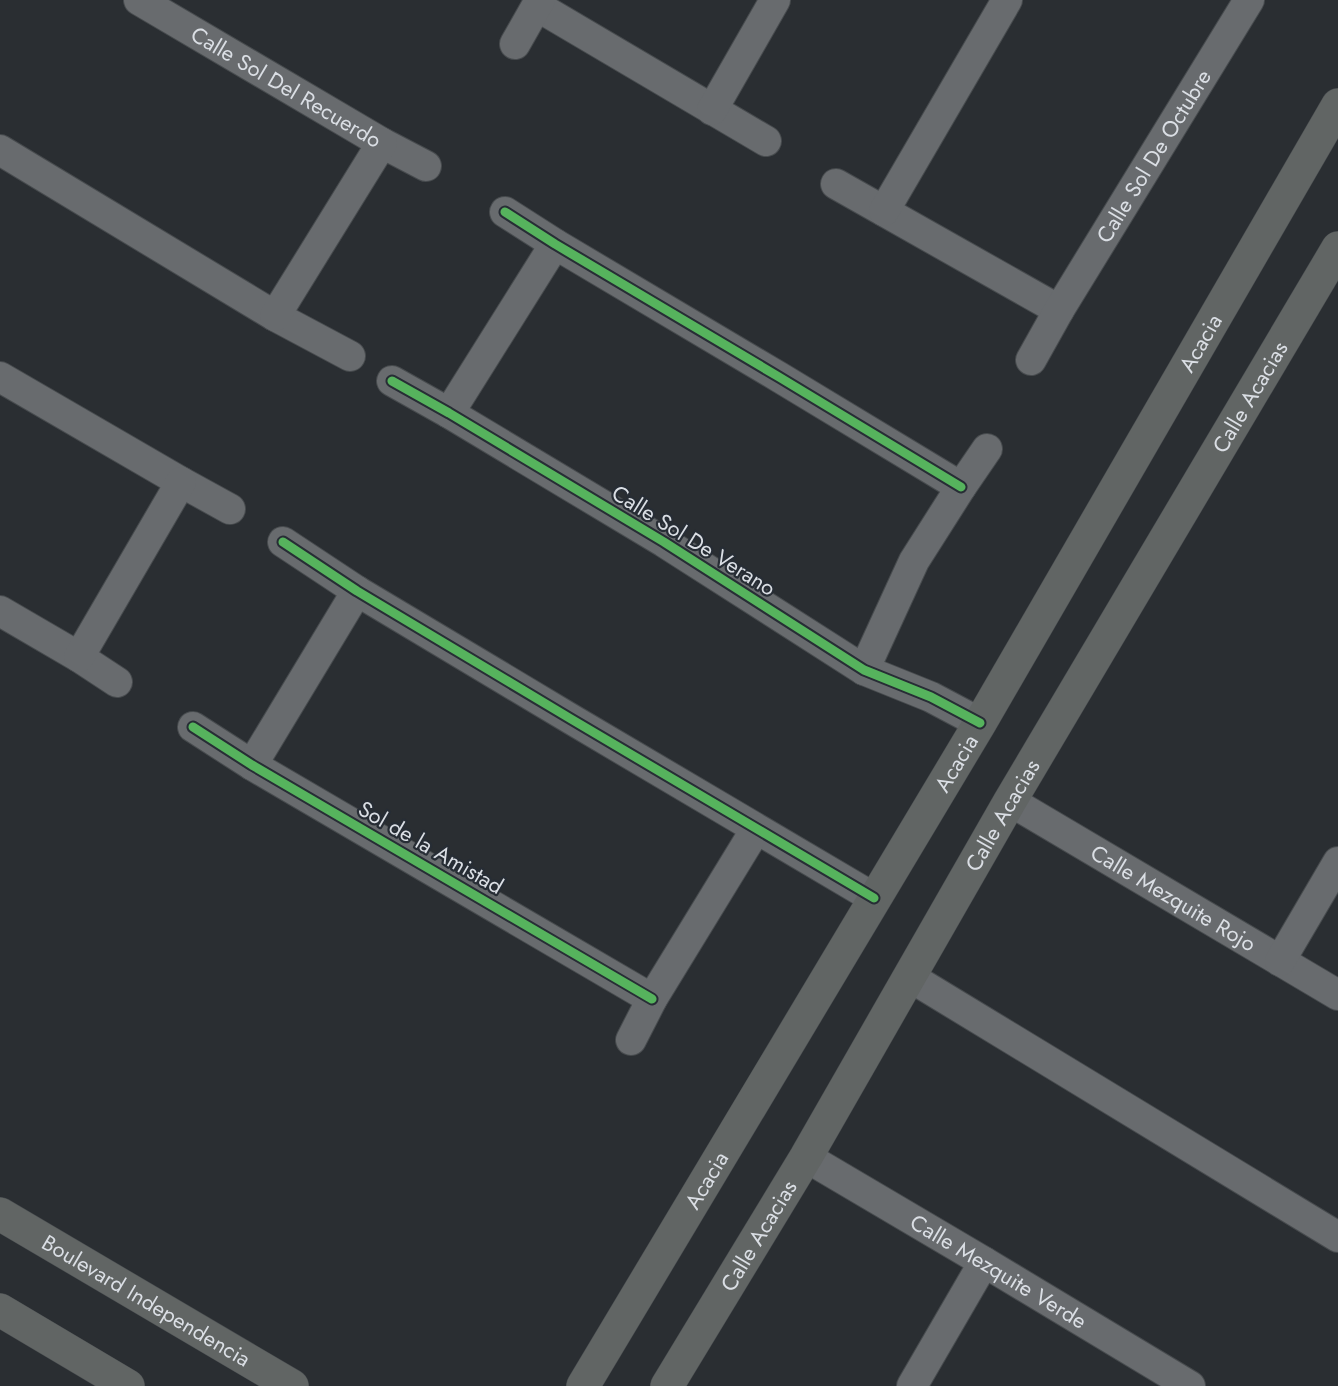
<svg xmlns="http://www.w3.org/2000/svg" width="1338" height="1386" viewBox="0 0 1338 1386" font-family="Jost,sans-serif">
<rect width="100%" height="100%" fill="#2a2e32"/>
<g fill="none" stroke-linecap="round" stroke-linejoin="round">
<defs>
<g id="minor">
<path id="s1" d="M139,0L382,143L426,166"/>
<path d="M537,6L766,141"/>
<path d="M515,44L540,0"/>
<path d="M712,110L775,0"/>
<path d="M0,150L275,316L350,356"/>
<path d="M836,184L1059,310"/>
<path d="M884,211L1007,0"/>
<path d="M505,212L555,244L779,377L961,487"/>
<path d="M275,316L382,143"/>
<path id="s2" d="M1031,360L1059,310L1249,0"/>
<path d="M0,377L181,482L230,509"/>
<path d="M392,381L449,413L664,542L864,670L931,697L980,723"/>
<path d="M449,413L555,244"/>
<path d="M283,542L357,591L571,719L874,898"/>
<path d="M0,611L79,657L117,682"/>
<path d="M79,657L181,482"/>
<path d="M864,670L914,561L961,487L987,449"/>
<path d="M193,727L252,765L652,999"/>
<path d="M252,765L357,591"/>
<path id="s3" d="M1010,801L1338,995"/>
<path d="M1280,961L1338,862"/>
<path d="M910,977L1338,1237"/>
<path d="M631,1040L652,999L756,829"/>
<path id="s4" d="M806,1157L984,1262L1190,1386"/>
<path d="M912,1386L984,1262"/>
</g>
<g id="major">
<path id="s5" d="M0,1214L292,1386"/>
<path d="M0,1310L128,1386"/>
<path id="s6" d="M583,1386L980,723L1338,105"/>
<path id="s7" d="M667,1386L806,1157L1010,801L1338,248"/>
</g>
</defs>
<!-- minor casing -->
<use href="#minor" stroke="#474b4e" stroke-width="32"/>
<!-- major casing -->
<use href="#major" stroke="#474b4e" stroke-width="34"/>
<!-- minor -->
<use href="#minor" stroke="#686b6e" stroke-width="30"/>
<!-- major -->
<use href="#major" stroke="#616564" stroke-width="33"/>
<defs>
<g id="cycleway">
<path d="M505,212L555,244L779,377L961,487"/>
<path d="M392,381L449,413L664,542L864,670L931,697L980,723"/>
<path d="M283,542L357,591L571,719L874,898"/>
<path d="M193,727L252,765L652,999"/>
</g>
</defs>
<!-- cycleway casing -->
<use href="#cycleway" stroke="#272d35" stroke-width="13"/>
<!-- cycleway -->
<use href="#cycleway" stroke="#56b35d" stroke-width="9"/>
</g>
<g text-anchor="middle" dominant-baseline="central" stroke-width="4.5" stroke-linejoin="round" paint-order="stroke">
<!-- street labels -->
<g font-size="22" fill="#dadee4" stroke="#272d35">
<text stroke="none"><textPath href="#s1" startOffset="171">Calle Sol Del Recuerdo</textPath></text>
<text stroke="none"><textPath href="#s2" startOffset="238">Calle Sol De Octubre</textPath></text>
<text stroke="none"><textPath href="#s6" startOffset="1212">Acacia</textPath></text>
<text stroke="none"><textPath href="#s7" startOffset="1148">Calle Acacias</textPath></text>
<text transform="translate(694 540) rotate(32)">Calle Sol De Verano</text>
<text stroke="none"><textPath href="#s6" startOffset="726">Acacia</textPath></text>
<text stroke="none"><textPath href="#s7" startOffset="662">Calle Acacias</textPath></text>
<text transform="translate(431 847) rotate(30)">Sol de la Amistad</text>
<text stroke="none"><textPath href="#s3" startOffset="190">Calle Mezquite Rojo</textPath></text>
<text stroke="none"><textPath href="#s6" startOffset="240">Acacia</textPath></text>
<text stroke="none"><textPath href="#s7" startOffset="176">Calle Acacias</textPath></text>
<text stroke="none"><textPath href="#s4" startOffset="224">Calle Mezquite Verde</textPath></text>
<text stroke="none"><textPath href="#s5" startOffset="170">Boulevard Independencia</textPath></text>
</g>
</g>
</svg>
